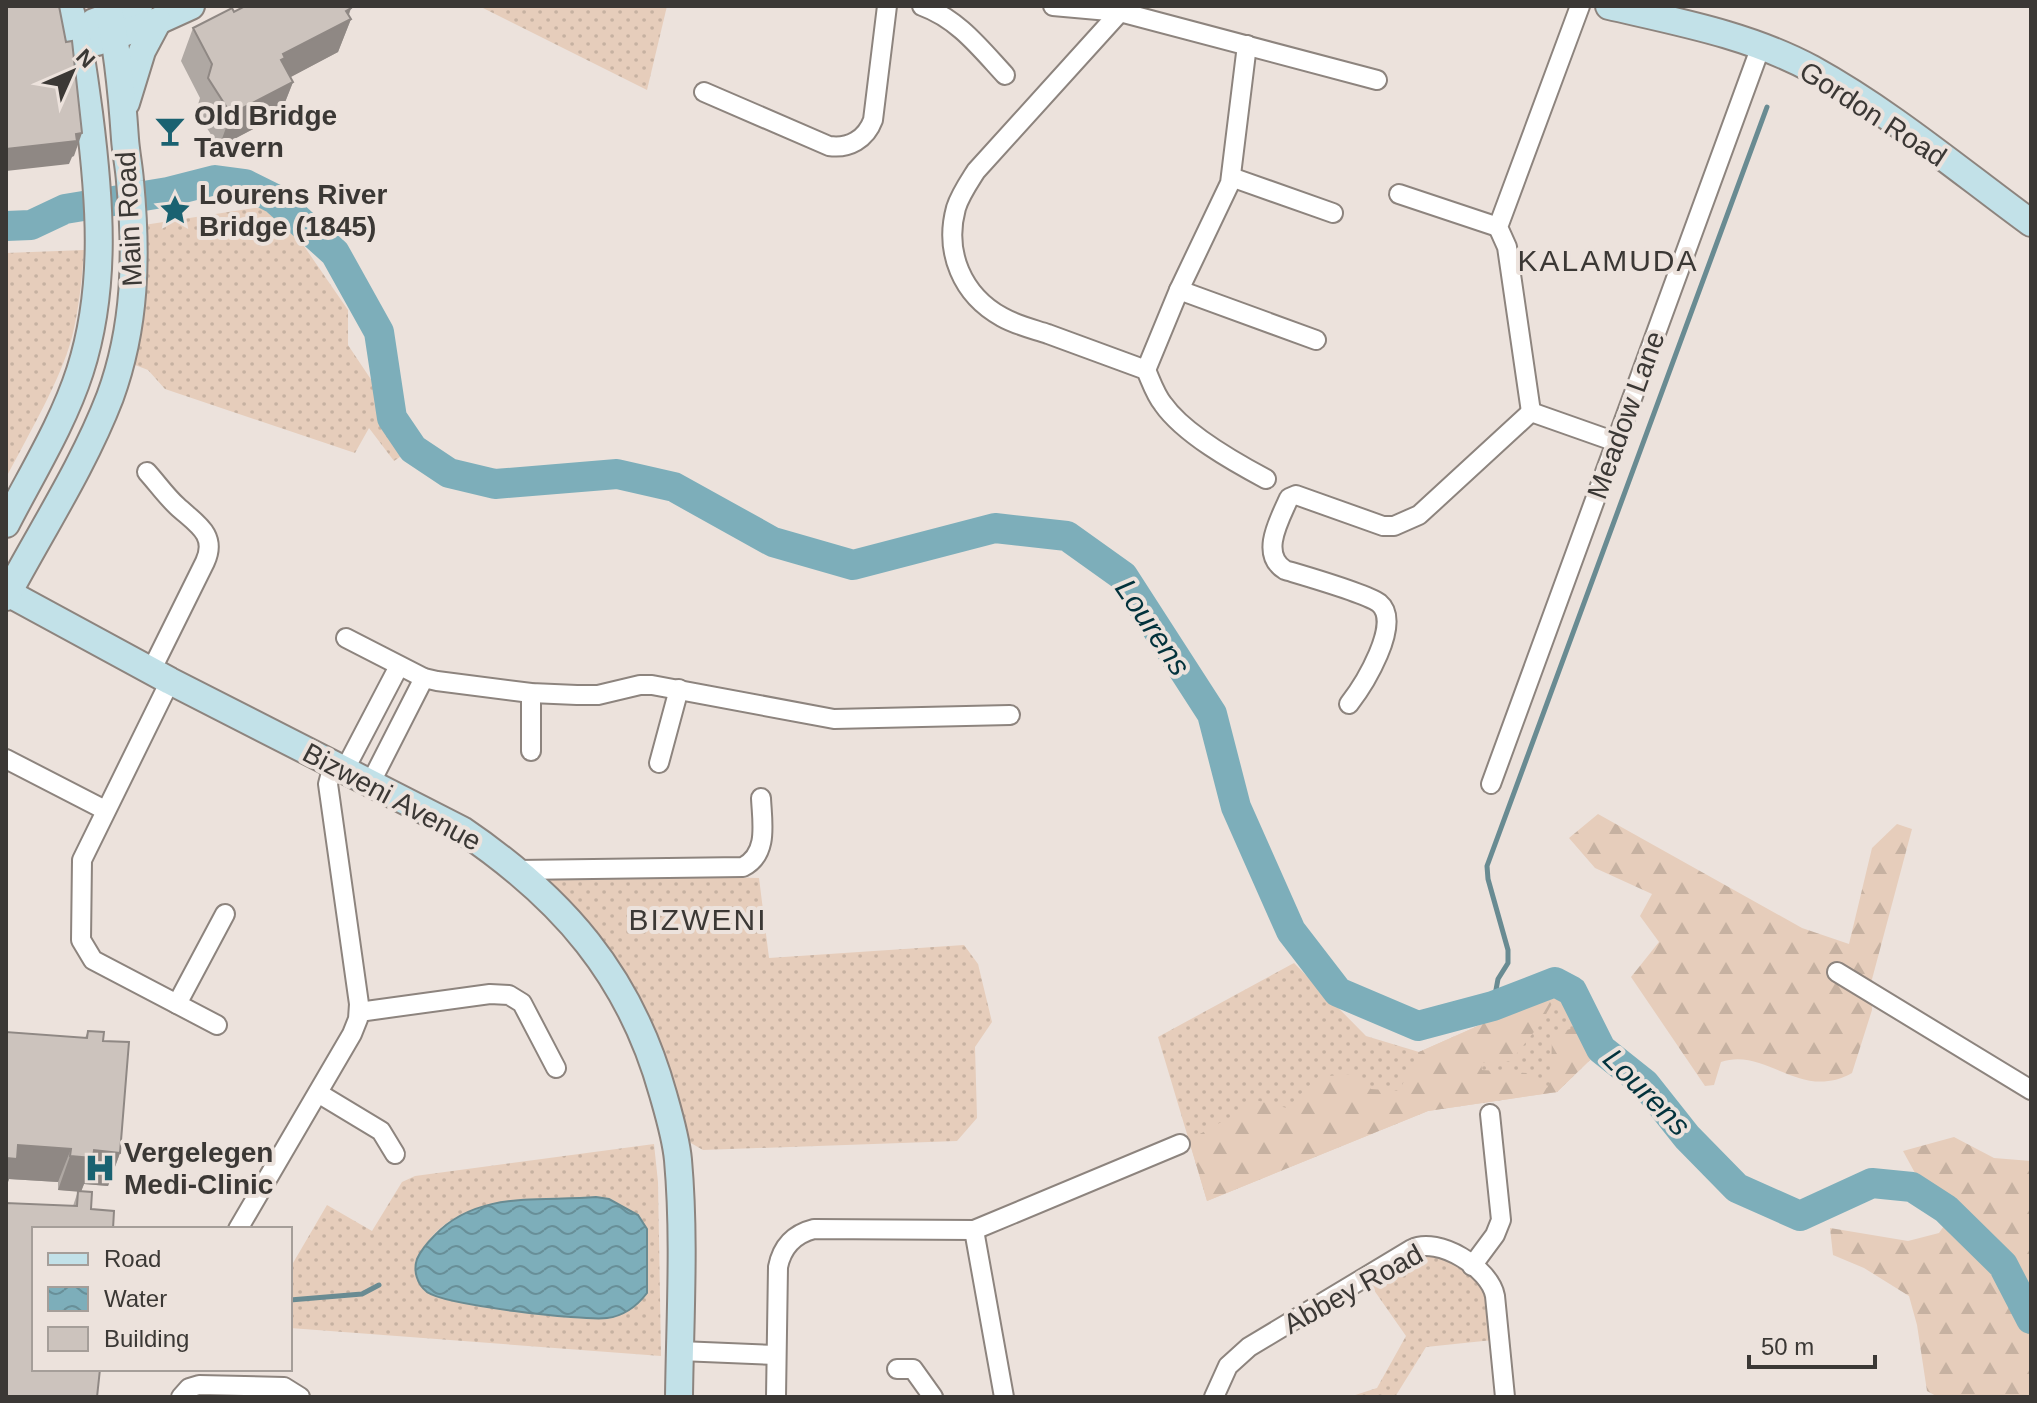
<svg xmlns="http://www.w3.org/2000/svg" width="2037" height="1403" viewBox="0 0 2037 1403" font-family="Arial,sans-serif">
<defs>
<pattern id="grass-dots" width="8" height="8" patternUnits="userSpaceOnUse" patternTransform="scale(2)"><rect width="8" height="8" fill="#e6cdbb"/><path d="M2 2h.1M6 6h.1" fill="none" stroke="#c6b1a1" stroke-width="1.8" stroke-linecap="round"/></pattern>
<pattern id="forest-firs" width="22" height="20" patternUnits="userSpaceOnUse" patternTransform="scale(2)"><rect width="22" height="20" fill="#e6cdbb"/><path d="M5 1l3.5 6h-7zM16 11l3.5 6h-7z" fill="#c6b1a1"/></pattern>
<pattern id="water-waves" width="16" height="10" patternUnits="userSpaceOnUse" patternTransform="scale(2)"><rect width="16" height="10" fill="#7daeba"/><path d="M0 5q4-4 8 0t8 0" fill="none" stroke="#688f98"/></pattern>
</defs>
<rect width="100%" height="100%" fill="#ece2dc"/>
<!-- grass -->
<g fill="url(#grass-dots)" fill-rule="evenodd">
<path d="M479,6H667L647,90Z"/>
<path d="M268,206L286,220L348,310V345L374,384L386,419L410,450L394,461L369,428L355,453L165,389L148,370L130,363C145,317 150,273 144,225Z"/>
<path d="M84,250C82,280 79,308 72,337C60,382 28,435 6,478V253Z"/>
<path d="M549,874L759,878L769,958L964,945L978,964L992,1022L975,1047L977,1118L957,1141L703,1150L684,1139L587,925L545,878Z"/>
<path d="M1294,963L1366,1036L1419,1052L1539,999L1558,993L1581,1026L1591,1059L1557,1092L1428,1111L1207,1201L1158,1037Z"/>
<path d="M654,1144L658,1182L661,1356L290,1328V1261L293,1263L327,1205L372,1231L402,1182L415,1176ZM596,1197L609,1199L638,1215L647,1229V1293C640,1303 630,1312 618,1315C571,1328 476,1301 426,1291C415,1279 413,1267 421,1252C456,1190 537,1203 596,1197Z"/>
<path d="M1436,1251L1479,1279L1487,1290L1493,1340L1426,1347L1395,1397H1349L1377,1388L1406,1336L1369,1283L1420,1252Z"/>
</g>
<!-- forest -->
<g fill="url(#forest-firs)">
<path d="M1598,814L1802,928L1849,944L1872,848L1897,824L1912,829L1871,983L1872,1010L1852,1073C1800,1102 1767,1047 1721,1062L1714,1085L1705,1086L1631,977L1659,942L1640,916L1652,894L1595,868L1569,838Z"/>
<path d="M1558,993L1541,1023L1511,1061L1481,1063L1482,1070L1526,1073L1547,1088L1551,1080L1552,1034L1581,1026L1591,1059L1557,1092L1428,1111L1207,1201L1189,1140L1259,1101L1287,1108L1318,1077L1351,1074L1371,1089L1399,1091L1419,1052L1539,999Z"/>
<path d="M1954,1137L1994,1158L2031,1161V1397H1938L1927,1391L1917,1325L1909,1296L1864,1268L1833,1255L1830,1228L1908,1241L1939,1233L1960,1203L1921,1184L1903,1151Z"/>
</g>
<!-- water -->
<path fill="url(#water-waves)" stroke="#698b92" stroke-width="2" d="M596,1197L609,1199L638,1215L647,1229V1293C637,1306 624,1316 607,1318C582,1321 445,1305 427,1292C417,1284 413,1271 417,1259C421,1250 428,1242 435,1235C478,1190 540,1202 596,1197Z"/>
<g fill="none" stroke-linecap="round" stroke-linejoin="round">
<!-- stream -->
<g stroke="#698b92" stroke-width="5">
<path d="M1493,1006L1498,979L1508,963V950L1488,879L1487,866L1767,107"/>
<path d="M290,1300L362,1294L379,1285"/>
</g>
<!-- river -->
<path stroke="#7daeba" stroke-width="30" d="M6,226L31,225L65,209L168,192L215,180L245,184L275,199L335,253L379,332L392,418L413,449L449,473L495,484L617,474L674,487L773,542L853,565L995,528L1067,536L1123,576L1212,714L1236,807L1291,931L1338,992L1418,1026L1493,1006L1555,982L1572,991L1601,1049L1645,1084L1687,1137L1737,1188L1800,1216L1872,1183L1912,1187L1946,1209L2003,1265L2031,1319"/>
<defs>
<g id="street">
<path d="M922,6C958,19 980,48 1005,75"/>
<path d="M1053,6L1120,12L1377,80"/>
<path d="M1120,6V12L976,171C969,182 960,195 956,208C944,252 962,295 1002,317C1016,325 1033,329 1048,334C1080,346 1113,358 1146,370C1151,381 1155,394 1163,404C1184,434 1234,462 1266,479"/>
<path d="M704,92L829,146C849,149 866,139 873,120L887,6"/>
<path d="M1231,177L1333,213"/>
<path d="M1399,194L1498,227"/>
<path d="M1179,290L1316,340"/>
<path d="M1146,370L1179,290L1230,183L1247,45"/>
<path d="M1531,412L1507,247L1498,227L1580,6"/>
<path d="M1531,412L1616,442"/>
<path d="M147,472C157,483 166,496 177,506C195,523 218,534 205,562L151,671"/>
<path d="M346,638L424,678L437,681L531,693L577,695H598L640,685H652L834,719L1010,715"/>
<path d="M170,681L82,860L81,940L93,960L217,1025"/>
<path d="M1349,704C1363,686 1403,623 1379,603C1365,593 1305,576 1285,570C1259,554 1280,519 1289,498L1296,495L1383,526H1394L1419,515L1531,412"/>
<path d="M531,751V693"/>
<path d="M6,759L105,810"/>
<path d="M659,763L679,689"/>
<path d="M344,771L399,666"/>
<path d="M370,784L424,678"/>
<path d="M1491,784L1761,46"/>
<path d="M518,870L743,867C769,854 762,822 761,798"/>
<path d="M1837,972L2031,1090"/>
<path d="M177,1004L225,914"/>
<path d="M359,1012L490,994L509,995L522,1003L556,1068"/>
<path d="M318,1093L381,1131L395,1154"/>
<path d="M238,1229L352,1034L358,1019L359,1004L328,784L333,765"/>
<path d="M974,1230L1004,1397"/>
<path d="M1472,1266L1495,1235L1501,1220L1490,1114"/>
<path d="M680,1351L776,1355"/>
<path d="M897,1369H913L933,1397"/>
<path d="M181,1397L189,1388L199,1385L284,1387L300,1397"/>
<path d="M776,1397L778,1267C782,1247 794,1234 814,1229L974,1230L1180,1144"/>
<path d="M1214,1397L1228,1366L1249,1347L1412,1249C1438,1236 1490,1268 1495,1296L1505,1397"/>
</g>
<g id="secondary">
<path d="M1609,6C1678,22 1749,35 1812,69C1890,112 1960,171 2031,223"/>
<path d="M94,22L139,6"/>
<path d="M97,42L158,21L191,6"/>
<path d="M126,103L142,51L158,21"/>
<path d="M6,524C31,475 63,424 80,371C107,287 100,200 89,113C84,77 80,41 69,6"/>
<path d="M6,592L170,681L462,830C562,898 630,975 663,1094C669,1115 676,1138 678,1160C685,1238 680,1318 679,1397"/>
<path d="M6,597C41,531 83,467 110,397C136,326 137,255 130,181C129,167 126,153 125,139C122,94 118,49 108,6"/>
</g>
</defs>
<!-- street casing -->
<use href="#street" stroke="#8d847e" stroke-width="22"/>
<!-- secondary casing -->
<use href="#secondary" stroke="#8d847e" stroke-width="30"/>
<!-- street -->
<use href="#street" stroke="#fff" stroke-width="18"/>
<!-- secondary -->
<use href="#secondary" stroke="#c2e1e8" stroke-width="26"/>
</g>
<!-- wall -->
<g fill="#afa8a3">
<path d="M351,8L349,15L351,19L338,52L290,77L293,82L280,115L219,147L196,111L200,98L181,61L193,28L234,12Z"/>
<path d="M88,1031L104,1032L103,1041L129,1042L120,1153L108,1186L84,1184L81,1191L92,1192L91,1209L114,1211L113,1229H34V1369H100L97,1397H6V1203L73,1206L78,1191L58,1190V1182L9,1179L6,1188V1032L85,1038Z"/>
</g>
<!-- shaded-wall -->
<g fill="#8f8884">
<path d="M351,8L346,21L351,19L338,52L274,86L283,54Z"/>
<path d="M293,82L280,115L219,147L231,114Z"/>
<path d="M82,133L74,156L72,157L69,164L6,171V149Z"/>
<path d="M18,1145L71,1149L58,1182L9,1179L6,1188V1158Z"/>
<path d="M94,1150L120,1153L108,1186L84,1184L81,1192L58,1190L70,1156Z"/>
</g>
<!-- building -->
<g fill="#ccc3bd" stroke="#8f8884" stroke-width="2">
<path d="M6,6H59L66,42L72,41L82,133L76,134L77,141L6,149Z"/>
<path d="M245,6H350L351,8L346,11L351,19L283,54L285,58L281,60L293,82L231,114L208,78L212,64L193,28L232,8L234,12Z"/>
<path d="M88,1031L104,1032L103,1041L129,1042L120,1153L94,1150L93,1158L70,1156L71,1149L18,1145L17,1159L6,1158V1032L87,1038Z"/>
<path d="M78,1191L92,1192L91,1209L114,1211L113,1229H34V1369H100L97,1397H6V1203L77,1206Z"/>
</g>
<!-- icons -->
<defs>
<symbol id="bar-bare" viewBox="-9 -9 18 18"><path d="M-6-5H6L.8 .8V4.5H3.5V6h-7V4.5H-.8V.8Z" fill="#1a6271" stroke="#ece2dc" stroke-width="2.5" paint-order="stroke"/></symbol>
<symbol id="sight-bare" viewBox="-9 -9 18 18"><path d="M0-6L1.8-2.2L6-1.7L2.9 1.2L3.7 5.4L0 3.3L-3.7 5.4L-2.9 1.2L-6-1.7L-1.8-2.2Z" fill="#1a6271" stroke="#ece2dc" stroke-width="2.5" paint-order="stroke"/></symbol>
<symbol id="hospital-bare" viewBox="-9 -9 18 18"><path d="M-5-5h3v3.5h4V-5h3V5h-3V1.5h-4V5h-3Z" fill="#1a6271" stroke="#ece2dc" stroke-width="2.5" paint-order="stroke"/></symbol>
</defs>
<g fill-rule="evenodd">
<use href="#bar-bare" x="148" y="109" width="44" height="44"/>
<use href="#sight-bare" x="153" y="188" width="44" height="44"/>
<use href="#hospital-bare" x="78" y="1146" width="44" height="44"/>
</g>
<g text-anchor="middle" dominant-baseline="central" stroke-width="8" stroke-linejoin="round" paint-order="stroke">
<!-- street labels -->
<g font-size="28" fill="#3b3835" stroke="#ece2dc">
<text transform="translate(1873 114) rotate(33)">Gordon Road</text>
<text transform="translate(129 219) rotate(-93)">Main Road</text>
<text transform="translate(1626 415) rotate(-70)">Meadow Lane</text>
<text transform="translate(392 797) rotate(28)">Bizweni Avenue</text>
<text transform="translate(1353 1289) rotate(-29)">Abbey Road</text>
</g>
<!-- poi labels -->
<g font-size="28" font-weight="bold" fill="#3b3835" stroke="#ece2dc" text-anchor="start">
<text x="194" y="115">Old Bridge<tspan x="194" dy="32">Tavern</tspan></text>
<text x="199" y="194">Lourens River<tspan x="199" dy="32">Bridge (1845)</tspan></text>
<text x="124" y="1152">Vergelegen<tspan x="124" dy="32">Medi-Clinic</tspan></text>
</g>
<!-- neighbourhood labels -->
<g font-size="30" letter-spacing="2" fill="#3b3835" stroke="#ece2dc">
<text x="1608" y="260">KALAMUDA</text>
<text x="698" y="919">BIZWENI</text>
</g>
<!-- water labels -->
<g font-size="30" font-style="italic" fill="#02323c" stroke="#ece2dc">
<text transform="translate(1153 627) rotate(56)">Lourens</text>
<text transform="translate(1647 1092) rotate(45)">Lourens</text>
</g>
</g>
<!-- border -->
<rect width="2037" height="1403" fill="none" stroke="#3b3835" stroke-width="16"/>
<!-- legend -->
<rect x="32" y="1227" width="260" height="144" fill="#ece2dc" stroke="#a59e99" stroke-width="2"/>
<rect x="48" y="1253" width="40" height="12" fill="#c2e1e8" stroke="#a59e99" stroke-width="2"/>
<text x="104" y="1267" font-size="24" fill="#3b3835">Road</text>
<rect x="48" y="1287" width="40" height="24" fill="url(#water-waves)" stroke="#a59e99" stroke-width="2"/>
<text x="104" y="1307" font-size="24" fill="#3b3835">Water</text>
<rect x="48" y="1327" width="40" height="24" fill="#ccc3bd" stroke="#a59e99" stroke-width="2"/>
<text x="104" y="1347" font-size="24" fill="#3b3835">Building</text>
<!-- north arrow -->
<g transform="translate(72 72) rotate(45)" stroke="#ece2dc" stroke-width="6" paint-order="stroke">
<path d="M0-6L14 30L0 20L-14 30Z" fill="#3b3835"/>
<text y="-12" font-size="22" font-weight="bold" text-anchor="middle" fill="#3b3835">N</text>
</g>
<!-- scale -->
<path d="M1749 1355v12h126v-12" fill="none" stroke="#3b3835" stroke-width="4"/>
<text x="1761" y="1355" font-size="24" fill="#3b3835" stroke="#ece2dc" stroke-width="6" paint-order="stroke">50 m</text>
</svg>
